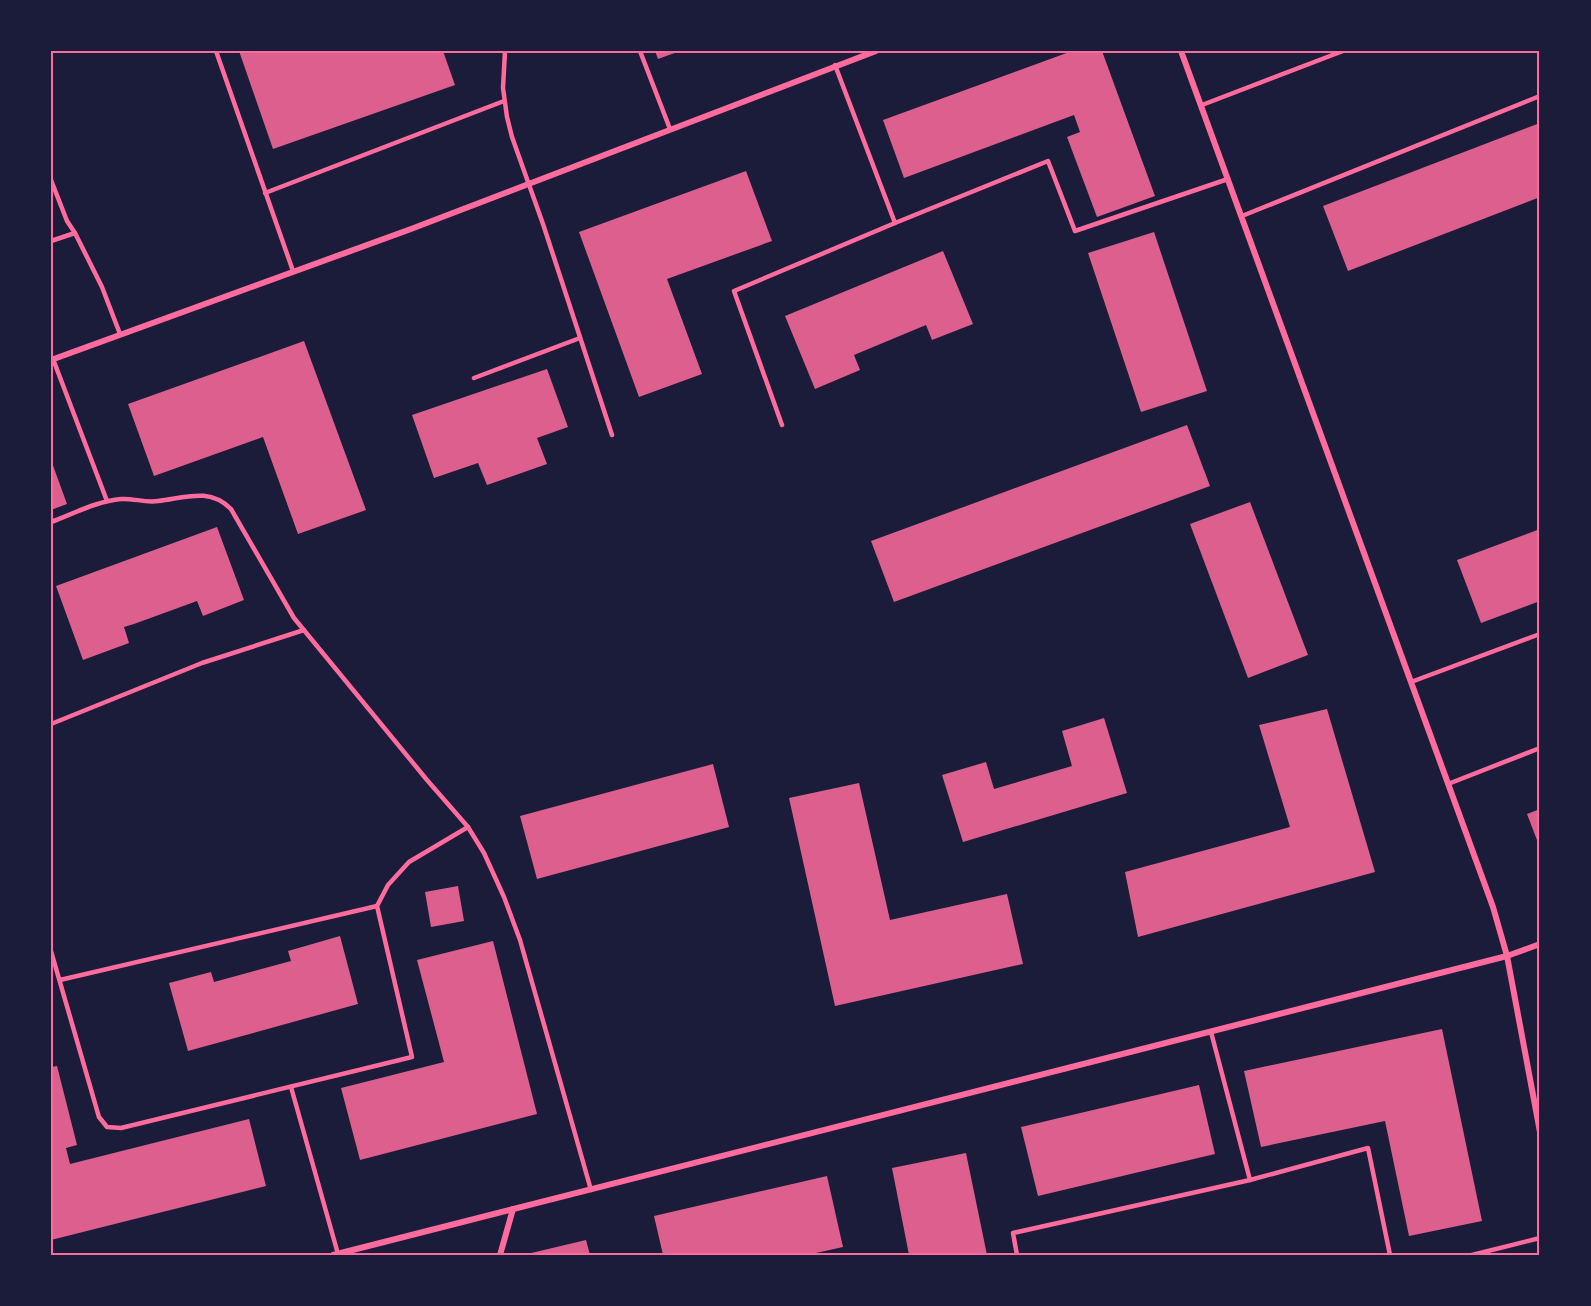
<svg xmlns="http://www.w3.org/2000/svg" width="1591" height="1306" viewBox="0 0 1591 1306" font-family="'Noto Serif',serif">
<rect width="100%" height="100%" fill="#1b1b3a"/>
<!-- building -->
<g fill="#dd5f8e">
<path d="M239,51H443L455,85L273,149Z"/>
<path d="M655,51H680L658,59Z"/>
<path d="M1072,51H1102L1155,196L1097,217L1067,137L1080,132L1074,115L904,178L883,120Z"/>
<path d="M1540,123V197L1348,271L1323,206Z"/>
<path d="M746,171L772,241L667,279L702,374L639,397L579,232Z"/>
<path d="M1154,232L1207,391L1141,412L1088,253Z"/>
<path d="M943,251L973,324L932,340L926,325L854,355L860,370L815,389L785,316Z"/>
<path d="M304,341L366,510L298,534L263,437L154,476L128,404Z"/>
<path d="M547,369L568,427L537,438L547,464L487,485L478,463L434,478L412,415Z"/>
<path d="M1187,425L1210,486L894,602L871,541Z"/>
<path d="M51,460L67,504L51,510Z"/>
<path d="M1250,502L1308,655L1248,678L1190,524Z"/>
<path d="M217,527L244,600L203,616L197,601L134,624L124,627L129,643L83,660L56,586Z"/>
<path d="M1540,529V601L1481,623L1457,560Z"/>
<path d="M1327,709L1375,872L1138,937L1125,872L1290,827L1259,725Z"/>
<path d="M1104,718L1127,793L963,842L942,775L986,762L994,789L1072,766L1062,731Z"/>
<path d="M713,764L729,827L537,879L520,816Z"/>
<path d="M859,783L890,920L1007,894L1023,964L835,1006L789,798Z"/>
<path d="M1540,809V848L1527,814Z"/>
<path d="M458,886L464,921L431,927L425,892Z"/>
<path d="M340,936L358,1004L188,1051L169,983L211,972L214,982L291,961L288,951Z"/>
<path d="M493,941L537,1114L360,1160L341,1088L444,1062L417,960Z"/>
<path d="M1442,1029L1482,1221L1409,1236L1385,1121L1261,1147L1244,1071Z"/>
<path d="M57,1066L77,1145L66,1148L70,1164L249,1119L266,1186L51,1240V1067Z"/>
<path d="M1199,1085L1215,1154L1038,1196L1021,1127Z"/>
<path d="M966,1153L987,1255H909L892,1168Z"/>
<path d="M827,1176L843,1247L807,1255H663L654,1216Z"/>
<path d="M586,1240L590,1255H527V1254Z"/>
</g>
<g fill="none" stroke-linecap="round" stroke-linejoin="round">
<!-- service -->
<g stroke="#ff6b9d" stroke-width="4.5">
<path d="M216,51L293,271"/>
<path d="M505,51L503,88L507,117L512,137L543,224L612,435"/>
<path d="M640,51L670,129"/>
<path d="M835,65L895,223L1048,161L1075,231L1228,179"/>
<path d="M1202,105L1343,51"/>
<path d="M51,180L67,221L75,233"/>
<path d="M265,193L504,101"/>
<path d="M1242,216L1540,96"/>
<path d="M51,241L75,233L102,287L120,334"/>
<path d="M53,359L107,501"/>
<path d="M474,378L580,338"/>
<path d="M782,425L734,291L895,223"/>
<path d="M51,522C73,514 97,501 121,499C133,498 145,503 158,501C185,498 209,487 231,509L294,618L427,780L468,827L484,853L504,897L520,940L591,1190"/>
<path d="M1411,682L1540,634"/>
<path d="M51,724L202,663L304,630"/>
<path d="M1448,784L1540,748"/>
<path d="M51,951L99,1117L107,1127L121,1128L412,1057L377,906L388,885L409,862L468,827"/>
<path d="M60,980L377,906"/>
<path d="M291,1087L338,1254"/>
<path d="M1250,1180L1368,1148L1390,1255"/>
<path d="M1017,1255L1013,1233L1250,1180L1211,1032"/>
<path d="M1472,1255L1540,1238"/>
</g>
<!-- minor -->
<g stroke="#ff6b9d" stroke-width="6">
<path d="M1181,51L1493,907L1507,956L1540,1132"/>
<path d="M51,360L411,229L876,51"/>
<path d="M333,1255L1507,956L1540,944"/>
<path d="M500,1255L513,1209"/>
</g>
</g>
<!-- border -->
<rect width="1591" height="1306" fill="none" stroke="#1b1b3a" stroke-width="105"/>
<rect x="52" y="52" width="1486" height="1202" fill="none" stroke="#ff6b9d" stroke-width="2"/>
</svg>
